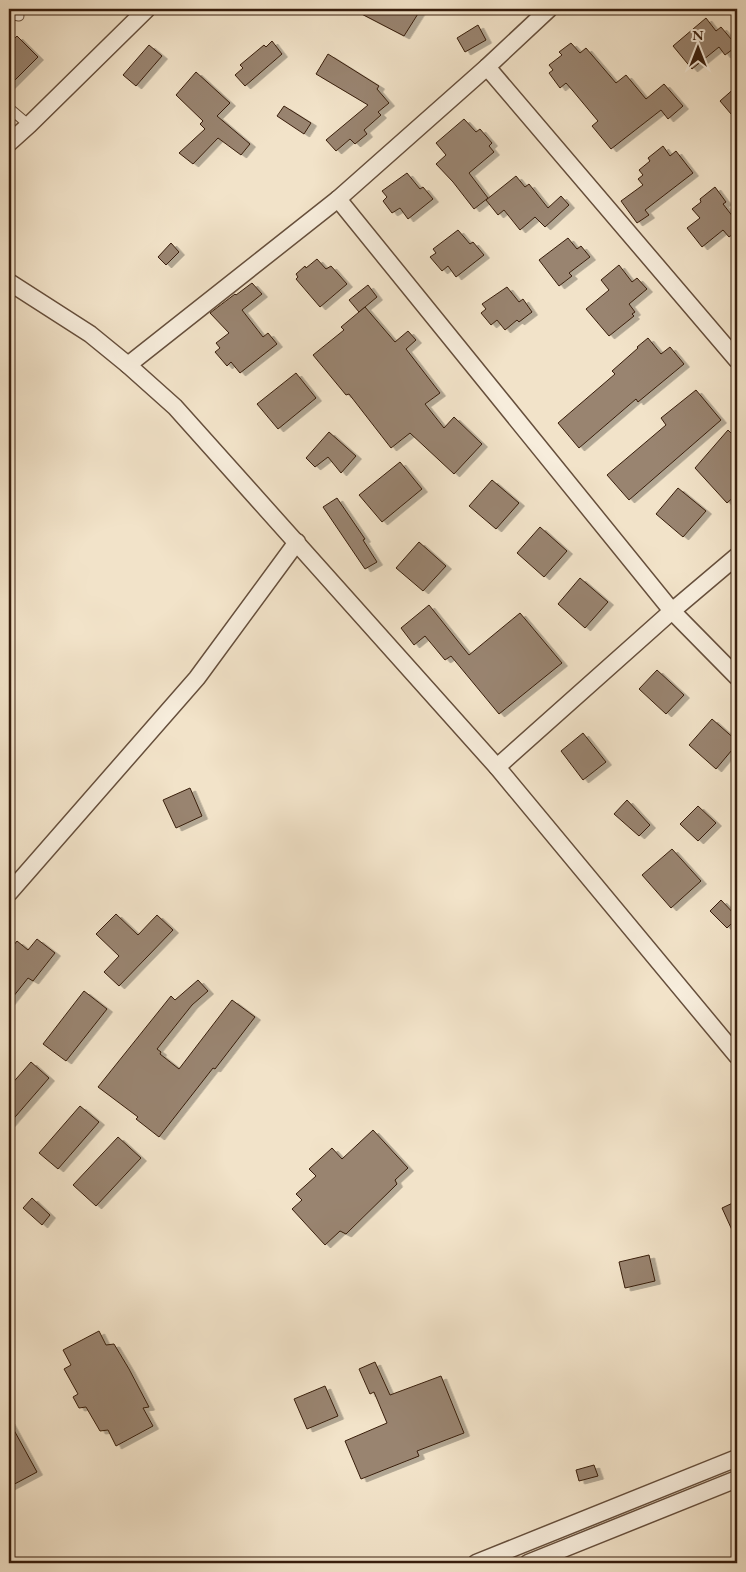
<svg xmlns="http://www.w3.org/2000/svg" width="746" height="1572" viewBox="0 0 746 1572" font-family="'EB Garamond',serif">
<defs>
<filter id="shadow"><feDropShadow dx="5.5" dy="3" stdDeviation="0" flood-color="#0004"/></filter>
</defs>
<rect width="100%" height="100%" fill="#f2e3c9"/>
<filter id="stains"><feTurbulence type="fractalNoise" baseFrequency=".004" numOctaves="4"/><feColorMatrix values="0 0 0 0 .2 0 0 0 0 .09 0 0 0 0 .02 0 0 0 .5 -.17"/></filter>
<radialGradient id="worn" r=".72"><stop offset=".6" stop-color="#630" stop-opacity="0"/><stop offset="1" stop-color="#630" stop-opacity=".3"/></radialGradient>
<!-- building -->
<g fill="#99846f" stroke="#381e0d" filter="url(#shadow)">
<path d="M352,9H421L404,36Z"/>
<path d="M706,18L716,31L721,27L737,46L725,55L719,47L692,69L673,46Z"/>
<path d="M478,25L486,40L465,52L457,38Z"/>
<path d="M17,36L38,57L9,86V44Z"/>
<path d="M272,41L282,54L245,86L235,75L243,68L240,65L264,45L266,47Z"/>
<path d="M571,43L580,53L586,48L616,83L626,75L646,99L664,84L683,106L668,119L661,110L611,149L592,126L598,121L573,91L566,83L560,88L549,73L553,70L549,65L562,55L559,52Z"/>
<path d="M149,45L162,56L136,86L123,75Z"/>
<path d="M328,54L379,86L377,89L389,103L378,112L381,115L364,130L367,134L355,144L350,139L336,151L326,140L368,105L316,74Z"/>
<path d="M196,72L230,103L217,116L250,144L241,155L218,138L193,164L179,153L205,129L200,124L203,121L176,95Z"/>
<path d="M737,86V121L720,101Z"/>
<path d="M284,106L311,123L304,134L277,116Z"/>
<path d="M464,119L476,132L480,129L492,143L489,146L494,152L469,173L488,198L474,209L453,182L436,164L446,155L436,143Z"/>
<path d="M663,146L670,156L676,151L693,173L645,210L649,215L637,223L621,201L643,185L638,179L643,175L639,170L650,161L648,158Z"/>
<path d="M407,173L420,189L423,187L433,199L408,219L400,208L392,213L383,201L387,197L382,191Z"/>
<path d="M516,176L525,187L529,184L548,208L561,196L569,205L545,227L535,217L520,230L504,210L498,215L486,200Z"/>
<path d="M715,187L726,202L723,204L737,222V231L729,237L723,230L702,247L687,228L700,218L692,209L701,202L700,199Z"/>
<path d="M458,230L470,244L473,242L484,255L456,277L448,266L442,271L430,257L436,253L433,249Z"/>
<path d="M568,238L577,249L581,246L590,257L569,273L572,276L559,286L539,260Z"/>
<path d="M171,243L179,252L166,265L158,257Z"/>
<path d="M317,259L326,269L331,266L347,284L320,307L296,279L298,277L296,274L305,266L306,268Z"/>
<path d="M619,265L632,282L637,278L647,289L629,304L635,312L632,314L634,316L609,336L586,309L609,290L601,280Z"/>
<path d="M252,283L262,294L242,310L263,337L268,333L277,344L240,373L231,362L227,366L215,352L220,348L216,343L229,333L210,313L235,294L236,295Z"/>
<path d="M368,285L377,297L359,312L349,300Z"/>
<path d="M507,287L519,302L523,299L532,312L519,322L517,320L505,330L497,320L491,325L481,313L486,309L482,304Z"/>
<path d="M365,307L395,342L408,331L416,340L406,349L440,393L425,404L444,428L454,417L482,444L454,474L410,433L391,448L349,394L346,395L313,355L344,330L341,327Z"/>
<path d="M648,338L661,354L670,347L684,364L638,402L636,399L579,448L558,423L615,374L612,371L638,348L637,347Z"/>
<path d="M296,373L316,398L278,429L257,404Z"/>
<path d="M696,390L721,420L629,500L607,475L666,425L661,418Z"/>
<path d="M737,429V494L727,503L695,468L728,430L732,434Z"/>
<path d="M329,432L356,456L341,473L328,457L315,467L306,458Z"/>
<path d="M400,462L422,489L382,522L359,495Z"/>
<path d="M492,480L519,503L496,529L469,506Z"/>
<path d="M678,488L706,511L683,537L656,514Z"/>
<path d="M337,498L365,539L363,540L377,562L365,569L323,507Z"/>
<path d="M540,527L567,551L544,577L517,553Z"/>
<path d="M419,542L446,566L423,591L396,568Z"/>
<path d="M580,578L608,602L585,628L558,604Z"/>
<path d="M429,605L469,655L520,613L562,663L499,714L451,656L445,660L425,636L414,645L401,628Z"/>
<path d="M657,670L684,695L666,714L639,689Z"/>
<path d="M712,719L737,741V744L716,769L689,745Z"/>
<path d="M583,733L606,762L583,780L561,751Z"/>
<path d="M190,788L202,816L176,828L163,800Z"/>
<path d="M627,800L650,825L639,836L614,814Z"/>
<path d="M698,806L716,823L698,841L680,824Z"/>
<path d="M672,849L701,881L671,908L642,875Z"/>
<path d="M721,900L737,917V918L727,928L710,911Z"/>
<path d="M116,914L138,935L157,915L173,930L119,986L104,972L119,956L96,934Z"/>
<path d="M37,939L55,953L33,981L28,978L9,1002V951L17,941L28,950Z"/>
<path d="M198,980L208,991L192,1005L157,1049L161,1052L160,1054L179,1069L232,1000L255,1017L215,1069L213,1068L159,1137L136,1119L138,1117L98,1087L171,996L175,1000Z"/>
<path d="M84,991L107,1009L66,1061L43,1044Z"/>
<path d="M31,1062L49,1078L9,1124V1087Z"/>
<path d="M80,1106L99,1122L58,1169L39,1153Z"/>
<path d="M373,1130L408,1168L395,1180L397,1184L346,1234L340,1231L325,1245L292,1209L302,1200L296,1194L316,1176L309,1169L332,1148L342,1159Z"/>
<path d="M118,1137L141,1158L96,1206L73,1185Z"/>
<path d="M32,1198L50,1215L42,1225L23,1208Z"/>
<path d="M737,1201V1241L722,1208Z"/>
<path d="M649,1255L655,1281L625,1288L619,1262Z"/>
<path d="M99,1331L106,1345L114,1344L129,1369L149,1407L143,1408L153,1426L116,1446L108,1430L100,1431L86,1407L79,1408L73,1397L78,1394L64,1369L71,1365L63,1350Z"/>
<path d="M375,1362L390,1395L441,1376L464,1433L417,1451L419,1456L361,1479L345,1441L387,1423L374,1392L370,1394L359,1369Z"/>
<path d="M325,1386L338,1416L307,1429L294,1399Z"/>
<path d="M9,1421L37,1472L9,1487Z"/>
<path d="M594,1465L598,1476L579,1481L576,1470Z"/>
</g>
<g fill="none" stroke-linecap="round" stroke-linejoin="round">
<defs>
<g id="service">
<path d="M9,14L19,16"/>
<path d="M9,108L29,125"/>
</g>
<g id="minor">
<path d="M487,67L737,360"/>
<path d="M9,143L29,125L147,9"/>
<path d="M338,199L672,611L737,677"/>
<path d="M9,282L90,334L128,365L175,407L497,767L737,1056"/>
<path d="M128,365L338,199L487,67L549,9"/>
<path d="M497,767L672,611L737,556"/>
<path d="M9,893L197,678L297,542"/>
<path d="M476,1563L737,1458"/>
<path d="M528,1563L737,1479"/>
</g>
</defs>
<!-- service casing -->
<use href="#service" stroke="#664f3c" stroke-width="11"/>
<!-- minor casing -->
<use href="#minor" stroke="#664f3c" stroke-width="19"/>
<!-- service -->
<use href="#service" stroke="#f7eddc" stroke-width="9"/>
<!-- minor -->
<use href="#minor" stroke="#f7eddc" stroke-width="16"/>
</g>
<!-- margin -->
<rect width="746" height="1572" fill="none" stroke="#f2e3c9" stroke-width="30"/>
<rect x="10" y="10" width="726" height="1552" fill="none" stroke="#381e0d" stroke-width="2.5"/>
<rect x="15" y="15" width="716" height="1542" fill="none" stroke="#381e0d"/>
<!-- north arrow -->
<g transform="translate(698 48)" stroke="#f7eddc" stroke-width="4" paint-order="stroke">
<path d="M0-4L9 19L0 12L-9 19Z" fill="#381e0d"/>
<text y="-8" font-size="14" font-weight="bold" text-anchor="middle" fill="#381e0d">N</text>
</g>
<rect width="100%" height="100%" filter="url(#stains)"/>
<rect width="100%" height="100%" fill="url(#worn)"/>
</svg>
